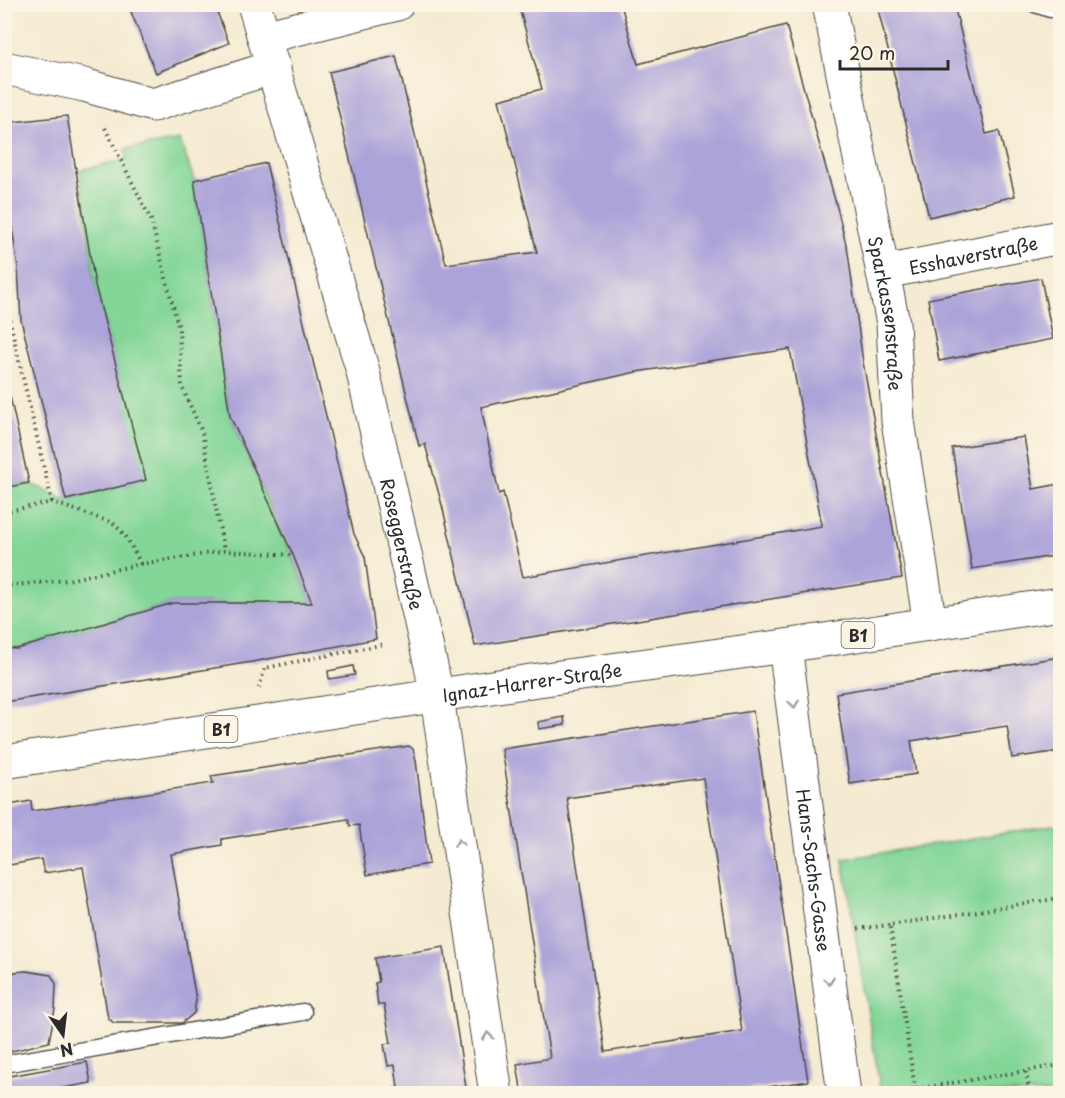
<svg xmlns="http://www.w3.org/2000/svg" width="1065" height="1098" viewBox="0 0 1065 1098" font-family="'Playpen Sans',sans-serif">
<rect width="100%" height="100%" fill="#fcf5e5"/>
<filter id="ink" filterUnits="userSpaceOnUse"><feTurbulence type="fractalNoise" baseFrequency=".0167" numOctaves="2"/><feDisplacementMap in="SourceGraphic" scale="12" xChannelSelector="R" yChannelSelector="G"/><feConvolveMatrix kernelMatrix="1 2 1 2 8 2 1 2 1" color-interpolation-filters="sRGB"/></filter>
<filter id="wash" filterUnits="userSpaceOnUse"><feTurbulence type="fractalNoise" baseFrequency=".008" numOctaves="4" result="noise"/><feDisplacementMap in="SourceGraphic" scale="24" xChannelSelector="R" yChannelSelector="G"/><feGaussianBlur stdDeviation="1.35" result="paint"/><feColorMatrix in="noise" values="0 0 0 0 0 0 0 0 0 0 0 0 0 0 0 0 0 1.4 0 .05"/><feComposite in="paint" operator="in"/></filter>
<g filter="url(#wash)">
<rect width="100%" height="100%" fill="#f5ebd2"/>
<!-- green -->
<g fill="#83d698" stroke="#578062" stroke-width="1.5">
<path d="M180,140L194,180L230,416L312,603H173L17,649L5,648V488L29,483L66,500L145,480L95,285L80,170L127,159L125,149Z"/>
<path d="M1060,824V1093H881L843,859Z"/>
</g>
<g id="blocks">
<!-- building -->
<g fill="#aca3d9" fill-rule="evenodd">
<path d="M121,4H214L229,43L156,73L129,7Z"/>
<path d="M548,5H621L638,64L786,25L838,211L848,253L863,362L902,578L475,646L442,505L425,444L419,446L329,72L396,56L446,264L537,252L499,100L542,89L520,11ZM790,349L822,526L523,577L503,492L499,494L481,407L636,372Z"/>
<path d="M877,5H954L986,134L999,131L1015,196L929,217Z"/>
<path d="M67,116L95,285L146,480L66,500L21,320L18,268L4,173V123Z"/>
<path d="M266,163L354,534L365,557L376,639L252,662L4,702V648L17,649L173,603H312L293,555L230,416L194,180Z"/>
<path d="M1041,278L1053,339L939,361L928,299Z"/>
<path d="M4,369L29,483L4,488Z"/>
<path d="M1024,437L1033,489L1060,484V555L972,569L952,448Z"/>
<path d="M1060,657V751L1012,758L1007,726L911,741L916,774L850,784L836,693Z"/>
<path d="M353,666L355,675L329,679L328,671Z"/>
<path d="M753,711L808,1081L723,1094H522L517,1064L550,1058L502,749ZM703,778L742,1031L605,1052L567,798Z"/>
<path d="M564,717L565,725L539,729L538,722Z"/>
<path d="M409,746L413,749L416,761L429,864L367,875L359,825L350,826L348,819L222,839V845L171,854L196,1000L194,1013L182,1023H114L108,1018L83,867L44,873L41,859L4,866V806L31,801L32,811L213,783L211,776Z"/>
<path d="M444,947L467,1094H395L394,1088H398L395,1065L388,1066L384,1044L391,1043L384,1005H378L375,983L379,982L375,958Z"/>
<path d="M26,971L51,975L56,984L55,1009L49,1042L4,1053V973Z"/>
<path d="M87,1062L91,1083L29,1094H4V1077Z"/>
</g>
</g>
</g>
<g filter="url(#ink)">
<use href="#blocks" fill-opacity="0" stroke="#494844" stroke-width="1.5"/>
<g fill="none" stroke-linecap="round" stroke-linejoin="round">
<defs>
<g id="lane">
<path d="M1035,4L1050,9L1060,6"/>
<path d="M4,1064L303,1012"/>
</g>
<g id="street">
<path id="s1" d="M254,4L362,368L431,666L437,697L496,1094"/>
<path id="s2" d="M829,4L893,323L898,421L930,624"/>
<path d="M264,37L397,4"/>
<path d="M4,68L84,85L153,105L274,67"/>
<path id="s3" d="M885,272L1060,237"/>
<path id="s4" d="M785,646L844,1094"/>
</g>
<g id="primary">
<path id="s5" d="M4,762L531,681L785,646L1060,604"/>
</g>
</defs>
<!-- lane casing -->
<use href="#lane" stroke="#494844" stroke-width="19"/>
<!-- street casing -->
<use href="#street" stroke="#494844" stroke-width="35"/>
<!-- primary casing -->
<use href="#primary" stroke="#494844" stroke-width="35"/>
<!-- path -->
<g stroke="#494844" stroke-width="4" stroke-dasharray="1.5 4.5" stroke-linecap="butt">
<path d="M105,128L151,220L179,329L182,387L202,432L224,551"/>
<path d="M4,296L52,502"/>
<path d="M4,512L52,502L113,523L125,535L141,564"/>
<path d="M4,586L68,580L141,564L224,551L293,555"/>
<path d="M259,688L265,668L385,644"/>
<path d="M858,929L890,925"/>
<path d="M1026,1072L1030,1094"/>
<path d="M915,1089L890,925L1060,898"/>
<path d="M887,1094L1060,1065"/>
</g>
<!-- lane -->
<use href="#lane" stroke="#fff" stroke-width="16"/>
<!-- street -->
<use href="#street" stroke="#fff" stroke-width="33"/>
<!-- primary -->
<use href="#primary" stroke="#fff" stroke-width="33"/>
</g>
<!-- one-way arrows -->
<defs><path id="oneway-chevron" d="M-2-3.5L2.5 0L-2 3.5" fill="none" stroke-width="1.6" stroke-linecap="round" stroke-linejoin="round" transform="scale(1.5)"/></defs>
<g stroke="#a0a0a0">
<use href="#oneway-chevron" transform="translate(794 704) rotate(82)"/>
<use href="#oneway-chevron" transform="translate(459 843) rotate(-98)"/>
<use href="#oneway-chevron" transform="translate(829 981) rotate(82)"/>
<use href="#oneway-chevron" transform="translate(488 1036) rotate(-98)"/>
</g>
</g>
<g text-anchor="middle" dominant-baseline="central" stroke-width="4.5" stroke-linejoin="round" paint-order="stroke">
<!-- shield labels -->
<g fill="#fcf5e5" stroke="#6a6863" stroke-width="1.5">
<rect x="841.5" y="622" width="33" height="26" rx="4.5"/>
<rect x="204.5" y="716" width="33" height="26" rx="4.5"/>
</g>
<g font-size="16" font-weight="bold" fill="#2b2b2b">
<text x="858" y="635">B1</text>
<text x="221" y="729">B1</text>
</g>
<!-- street labels -->
<g font-size="18" fill="#2b2b2b" stroke="#fcf5e5">
<text stroke="none"><textPath href="#s3" startOffset="90">Esshaverstraße</textPath></text>
<text stroke="none"><textPath href="#s2" startOffset="315">Sparkassenstraße</textPath></text>
<text stroke="none"><textPath href="#s1" startOffset="560">Roseggerstraße</textPath></text>
<text stroke="none"><textPath href="#s5" startOffset="534">Ignaz-Harrer-Straße</textPath></text>
<text stroke="none"><textPath href="#s4" startOffset="226">Hans-Sachs-Gasse</textPath></text>
</g>
</g>
<!-- margin -->
<rect width="1065" height="1098" fill="none" stroke="#fcf5e5" stroke-width="24"/>
<!-- north arrow -->
<g transform="translate(63 1035) rotate(166)" stroke="#fcf5e5" stroke-width="4.5" paint-order="stroke">
<path d="M0-4.5L10 22L0 15L-10 22Z" fill="#2b2b2b"/>
<text y="-9" font-size="16" font-weight="bold" text-anchor="middle" fill="#2b2b2b">N</text>
</g>
<!-- scale -->
<path d="M840 60v9h108v-9" fill="none" stroke="#2b2b2b" stroke-width="3"/>
<text x="849" y="60" font-size="18" fill="#2b2b2b" stroke="#fcf5e5" stroke-width="4.5" paint-order="stroke">20 m</text>
</svg>
